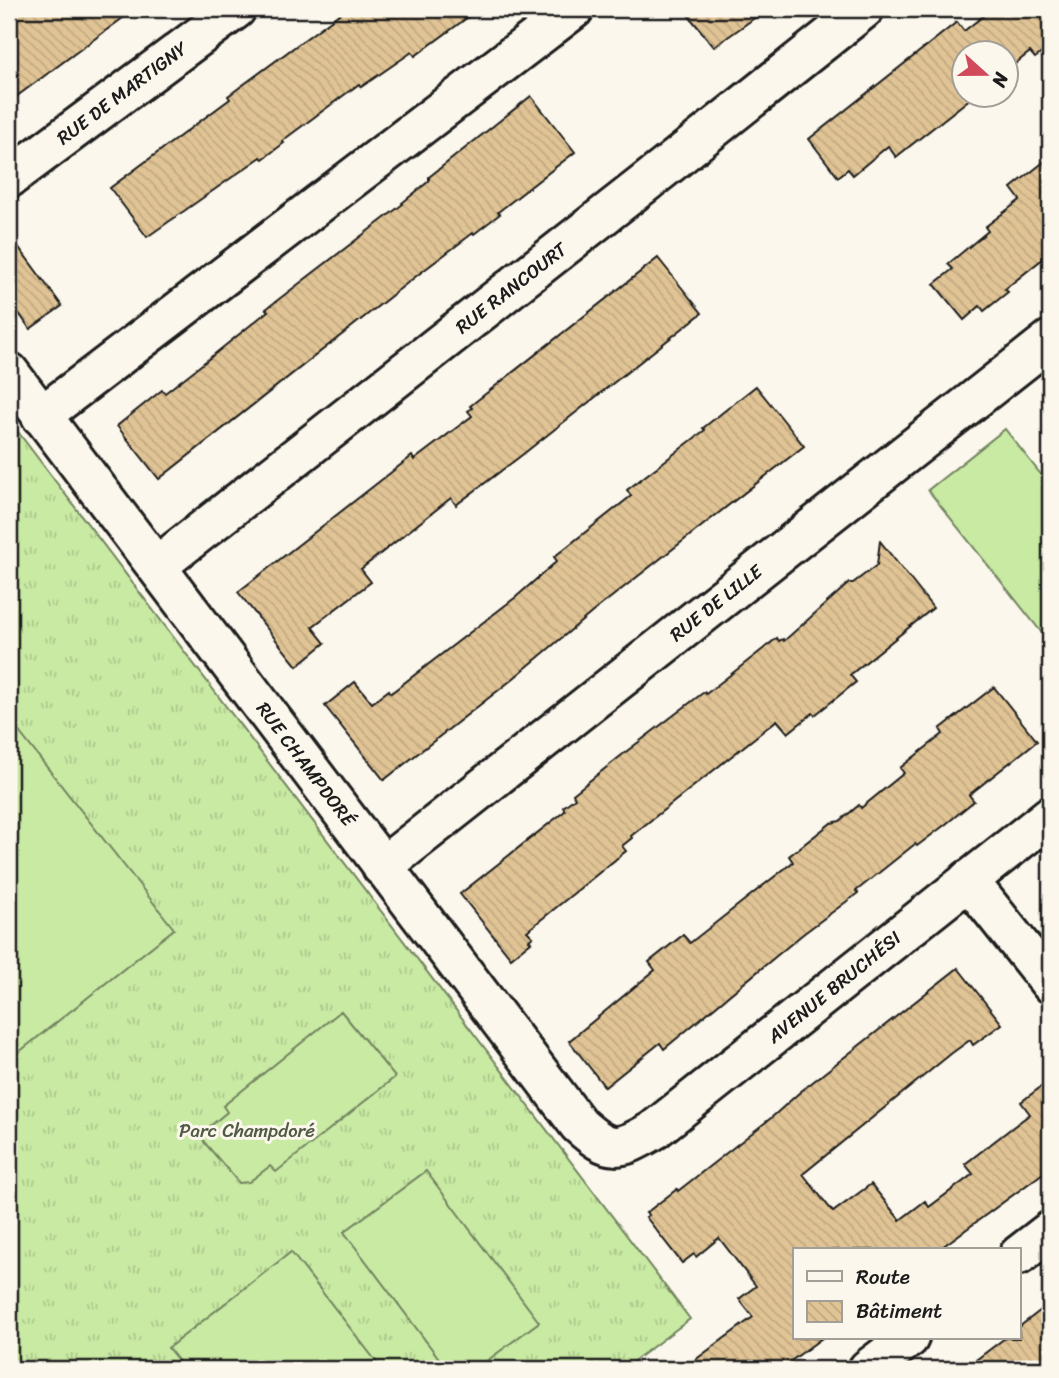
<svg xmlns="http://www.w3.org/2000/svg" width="1059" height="1378" viewBox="0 0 1059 1378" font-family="Sriracha,sans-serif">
<defs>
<pattern id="grass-tufts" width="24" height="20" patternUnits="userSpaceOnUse" patternTransform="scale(1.75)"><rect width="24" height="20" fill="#c9eaa3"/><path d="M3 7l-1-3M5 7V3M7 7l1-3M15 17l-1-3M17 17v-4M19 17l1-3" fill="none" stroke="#acc88c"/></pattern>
<pattern id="building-back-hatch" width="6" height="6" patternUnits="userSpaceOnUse" patternTransform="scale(1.75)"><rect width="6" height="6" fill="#e1c495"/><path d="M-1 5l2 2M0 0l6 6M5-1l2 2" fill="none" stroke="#c0a880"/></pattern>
</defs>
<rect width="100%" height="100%" fill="#fbf7ec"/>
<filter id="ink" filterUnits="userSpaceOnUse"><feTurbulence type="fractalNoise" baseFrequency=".0143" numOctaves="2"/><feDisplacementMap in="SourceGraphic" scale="14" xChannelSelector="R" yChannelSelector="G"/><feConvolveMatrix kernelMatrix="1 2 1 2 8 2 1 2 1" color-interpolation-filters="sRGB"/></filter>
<g filter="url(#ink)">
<!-- grass -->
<path fill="url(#grass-tufts)" stroke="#728360" stroke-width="2" d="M9,420L690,1319L623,1369H9Z"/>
<!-- garden -->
<g fill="#c9eaa3" stroke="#728360" stroke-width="2">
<path d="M1005,429L1050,486V643L928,490Z"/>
<path d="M9,719L174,929L9,1060Z"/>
<path d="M341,1011L395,1077L276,1172L270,1166L249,1182L239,1183L204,1142L202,1133L227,1112L223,1106Z"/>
<path d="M426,1171L539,1322L476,1369H447L344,1232Z"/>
<path d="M291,1252L382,1369H185L168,1348Z"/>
</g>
<!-- building -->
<g fill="url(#building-back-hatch)" stroke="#1c1c1c" stroke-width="2">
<path d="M9,9H135L9,102Z"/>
<path d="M346,9H479L415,56L412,52L361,87L359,84L282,141L284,143L263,159L261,157L147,237L110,188L230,99L228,96Z"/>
<path d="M683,9H767L714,47Z"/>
<path d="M992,9H1038L1050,25V47L1035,58L1030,52L1006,71V52H964V94H976L896,157L888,146L853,175L848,169L838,177L809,139L957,22L964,31Z"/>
<path d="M531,96L575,152L498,212L500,214L474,234L473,233L415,277L159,479L117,426L162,390L165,393L201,365L268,311L266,309L403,204L402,203L429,181V177Z"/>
<path d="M1050,157V253L1005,289L1008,292L984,311L980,306L964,320L934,284L953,269L948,264L988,231L985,227L1020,200L1011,188Z"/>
<path d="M9,234L62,306L30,329L9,299Z"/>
<path d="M658,258L702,313L522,455L456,505L451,498L361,569L371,582L312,627L325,643L297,666L238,592L412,456L414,460L472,416L468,411L472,408L470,406Z"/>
<path d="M756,386L804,446L595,610L509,682L384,780L325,706L355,682L372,703L389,690L391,693L516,597L557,561L554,557L631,496L627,490L705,430L703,428Z"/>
<path d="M880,541L933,608L850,675L856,682L815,715L813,713L788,733L777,720L631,836L632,838L622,846L626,851L527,931L533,937L529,940L531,942L511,958L460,894L565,811L563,807L575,798L573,794L627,751L704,692L706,694L777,638L779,641L783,639L784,641L849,583H853L877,565Z"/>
<path d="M994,687L1037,741L969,795L974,801L946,824L917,846L915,844L856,891L858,893L803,934L664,1049L660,1043L605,1087L569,1041L655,970L649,962L683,935L690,943L793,862L789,856L831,823L840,821L859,805L861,808L904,773L900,768L943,734L940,729Z"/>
<path d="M958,968L1002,1024L973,1045L970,1040L952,1053L803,1174L833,1212L871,1184L900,1220L925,1201L929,1207L973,1174L965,1164L1030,1114L1021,1102L1050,1080V1168L938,1250H795V1338H822L780,1369H683L753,1317L739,1299L756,1286L719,1238L696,1257L694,1254L682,1263L646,1217L649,1215L646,1213L677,1189L678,1191L771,1118L800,1092Z"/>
<path d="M1050,1303V1369H964L1005,1338H1019V1327Z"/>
</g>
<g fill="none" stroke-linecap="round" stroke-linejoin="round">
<defs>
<g id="minor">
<path d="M9,178L236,9"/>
<path d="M9,372L579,1125C610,1153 619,1151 654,1130L1050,816"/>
<path d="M41,416L574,9"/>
<path d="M157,566L663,169L864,9"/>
<path d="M382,867L1050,340"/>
<path d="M968,880L1050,983"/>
<path d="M1019,1255L1050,1231"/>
<path d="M868,1369L909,1338"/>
</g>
</defs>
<!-- minor casing -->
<use href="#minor" stroke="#1c1c1c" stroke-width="44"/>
<!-- minor -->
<use href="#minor" stroke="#fbf7ec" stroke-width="38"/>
</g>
</g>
<g text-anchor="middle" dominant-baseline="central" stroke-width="6" stroke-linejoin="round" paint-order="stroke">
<!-- street labels -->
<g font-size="19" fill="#1c1c1c" stroke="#fbf7ec">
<text transform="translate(122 93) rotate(-37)">RUE DE MARTIGNY</text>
<text transform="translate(511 288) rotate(-38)">RUE RANCOURT</text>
<text transform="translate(716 603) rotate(-38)">RUE DE LILLE</text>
<text transform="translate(306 764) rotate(53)">RUE CHAMPDORÉ</text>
<text transform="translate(834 987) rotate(-39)">AVENUE BRUCHÉSI</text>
</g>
<!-- park labels -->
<g font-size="19" fill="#505a44" stroke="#fbf7ec">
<text x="247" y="1130">Parc Champdoré</text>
</g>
</g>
<!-- margin -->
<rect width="1059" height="1378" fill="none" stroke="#fbf7ec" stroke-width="35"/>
<rect x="18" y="18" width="1024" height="1343" fill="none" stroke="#1c1c1c" stroke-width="2.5" filter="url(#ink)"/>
<!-- legend -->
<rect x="793" y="1248" width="228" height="91" fill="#fbf7ec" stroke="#a29f99" stroke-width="2"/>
<rect x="807" y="1271" width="35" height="10" fill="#fbf7ec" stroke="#a29f99" stroke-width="2"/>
<text x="856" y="1284" font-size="21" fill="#1c1c1c">Route</text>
<rect x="807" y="1301" width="35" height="21" fill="url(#building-back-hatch)" stroke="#a29f99" stroke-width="2"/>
<text x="856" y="1318" font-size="21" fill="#1c1c1c">Bâtiment</text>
<!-- north arrow -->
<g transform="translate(985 74) rotate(111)"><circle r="33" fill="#fbf7ec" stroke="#a29f99" stroke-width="2"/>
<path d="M0-5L12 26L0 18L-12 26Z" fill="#d1495b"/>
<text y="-10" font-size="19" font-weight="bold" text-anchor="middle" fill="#1c1c1c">N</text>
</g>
</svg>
